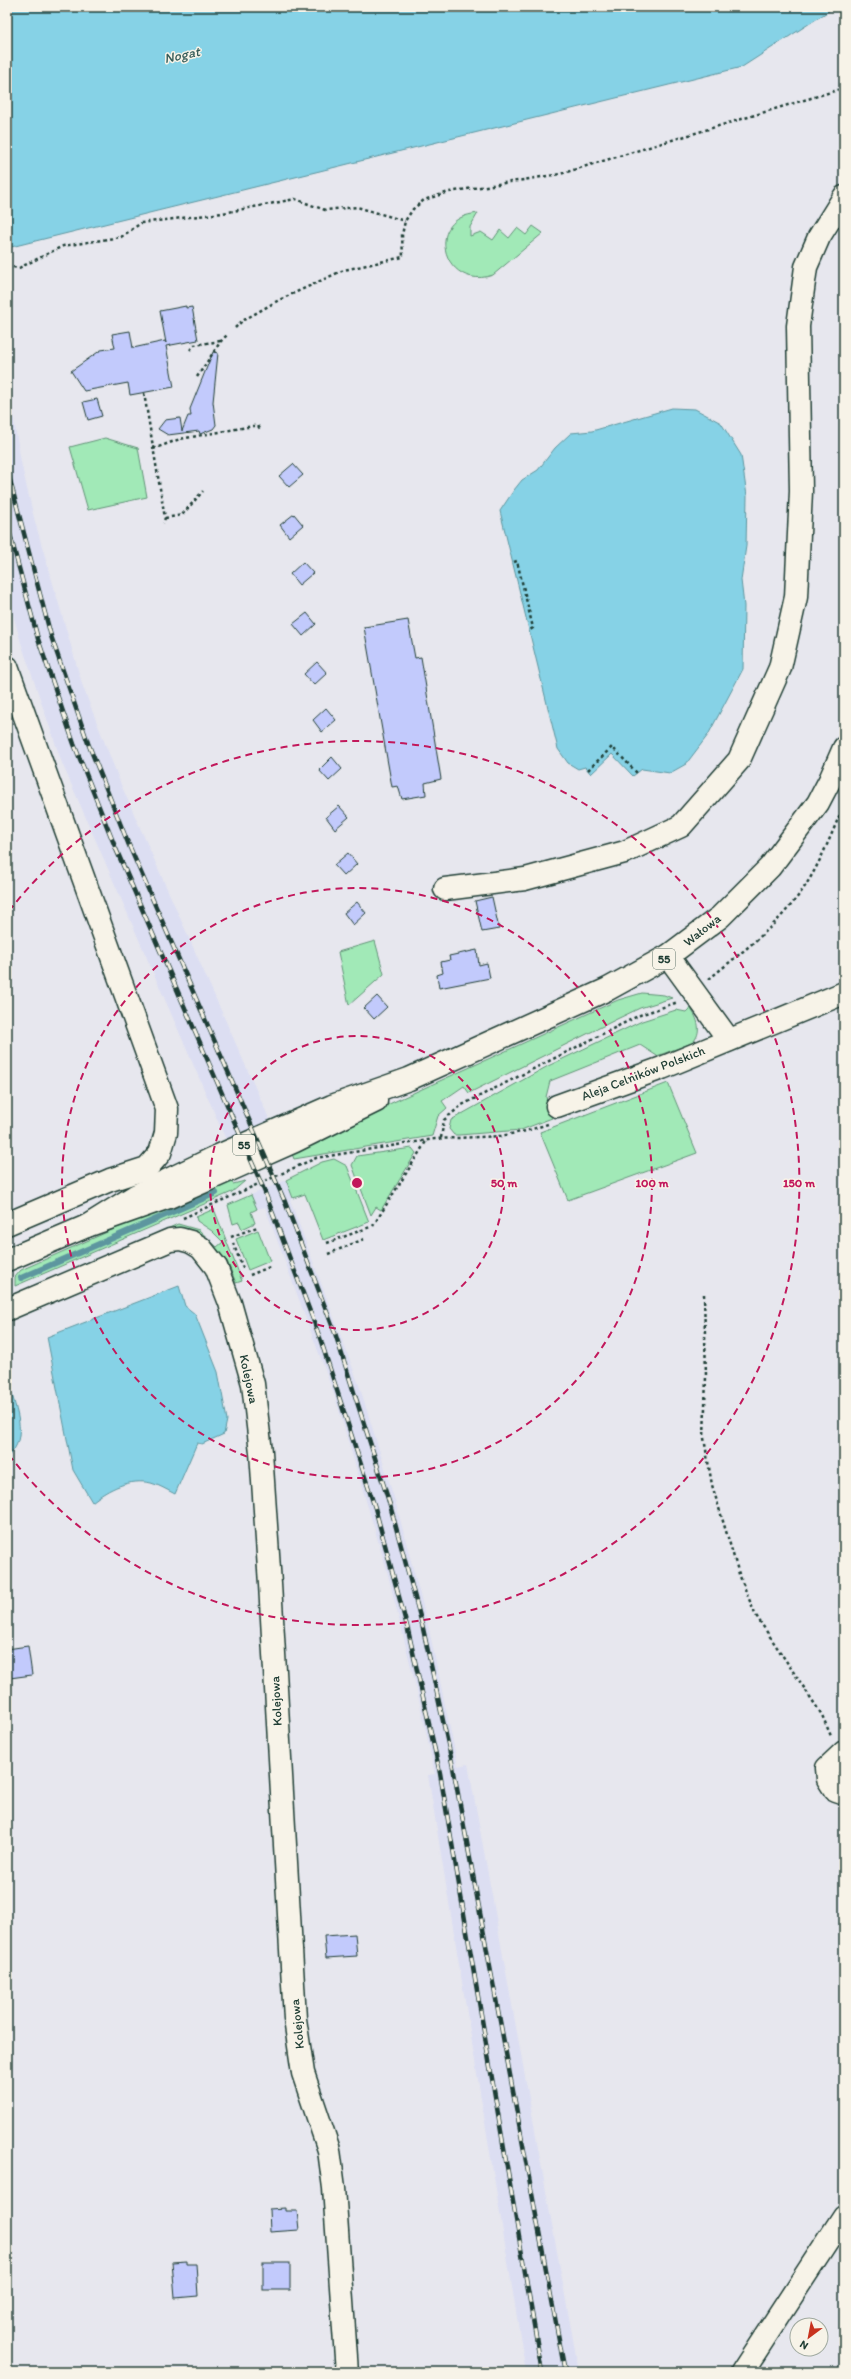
<svg xmlns="http://www.w3.org/2000/svg" width="851" height="2379" viewBox="0 0 851 2379" font-family="Itim,sans-serif">
<rect width="100%" height="100%" fill="#e7e7ee"/>
<filter id="ink" filterUnits="userSpaceOnUse"><feTurbulence type="fractalNoise" baseFrequency=".025" numOctaves="2"/><feDisplacementMap in="SourceGraphic" scale="8" xChannelSelector="R" yChannelSelector="G"/><feConvolveMatrix kernelMatrix="1 2 1 2 8 2 1 2 1" color-interpolation-filters="sRGB"/></filter>
<g filter="url(#ink)">
<!-- built -->
<g fill="#dcdef2">
<path d="M7,381L22,467L35,522L83,687L122,787L271,1123L227,1142L62,763L21,643L7,593Z"/>
<path d="M286,1180L293,1198L290,1200L359,1385L396,1504L428,1625L458,1766L468,1764L579,2372H526L428,1775L435,1774L419,1699L386,1567L335,1397L265,1207L257,1209L251,1195Z"/>
</g>
<!-- green -->
<g fill="#a1e9b7" stroke="#609376">
<path d="M478,213L470,227V236L481,232L493,240L500,230L509,238L517,228L526,235L533,226L543,233L493,275C450,290 428,235 460,218C465,215 472,214 478,213Z"/>
<path d="M105,438L138,448L147,497L88,510L70,447Z"/>
<path d="M375,941L384,974L349,1005L338,952Z"/>
<path d="M642,993L664,995L672,998L640,1008L617,1019L469,1093L464,1086L442,1101L447,1108L438,1116L432,1136L294,1159L290,1149L618,1000Z"/>
<path d="M690,1008C698,1018 703,1033 692,1043L657,1056L640,1045L550,1081L546,1097L552,1118L521,1130L459,1135H454L449,1129L451,1120L548,1066L642,1021L676,1010L686,1012Z"/>
<path d="M668,1083L697,1153L568,1200L540,1132Z"/>
<path d="M412,1148L416,1153L381,1210L376,1207L371,1215L352,1165L357,1156Z"/>
<path d="M334,1159L347,1166L369,1222L323,1240L305,1194L293,1198L286,1180L322,1162Z"/>
<path d="M241,1173L242,1176L232,1182L233,1184L245,1181L232,1192L15,1286V1277L21,1270Z"/>
<path d="M251,1195L257,1209L251,1212L255,1223L242,1229L239,1222L233,1224L228,1205Z"/>
<path d="M214,1209L242,1281L236,1283L227,1261L203,1243L104,1257L178,1224L199,1230L217,1247L223,1242L212,1231L197,1221L196,1217Z"/>
<path d="M258,1230L270,1261L248,1270L236,1239Z"/>
</g>
<!-- water -->
<g fill="#86d2e6" stroke="#5d969f">
<path d="M7,7H835L742,67L7,248Z"/>
<path d="M672,408L695,409L721,423L741,455L747,496L746,546L741,580L744,606L743,669L708,735L686,764L670,773L642,769L633,776L612,754L591,774L585,767L578,769L568,763L558,749L500,511L514,490L522,480L538,470L555,448L571,433L592,431Z"/>
<path d="M179,1286L185,1306L195,1314L218,1372L227,1420L224,1434L202,1444L197,1443L175,1494C167,1490 159,1485 151,1483C130,1478 108,1489 92,1502L73,1470L47,1337Z"/>
<path d="M7,1379C14,1404 31,1438 7,1457Z"/>
</g>
<g fill="none" stroke-linecap="round" stroke-linejoin="round">
<!-- stream -->
<path stroke="#5d969f" stroke-width="6" d="M21,1278L216,1193"/>
</g>
<!-- building -->
<g fill="#c2cafc" stroke="#1f3d34">
<path d="M186,306V308L192,307L198,340L166,346L174,387L130,395L128,383L84,391L71,371L101,350L115,348L112,334L130,331L133,348L165,341L166,343L160,311Z"/>
<path d="M213,352L218,353L213,402L216,425L213,429L200,434L199,431L168,435L158,429L165,420L180,418L182,431L188,416H191L190,409Z"/>
<path d="M97,399L102,416L88,420L83,402Z"/>
<path d="M293,464L303,475L289,487L279,476Z"/>
<path d="M294,514L303,525L289,537L280,525Z"/>
<path d="M303,562L313,573L299,585L290,574Z"/>
<path d="M307,613L316,624L303,636L293,624Z"/>
<path d="M408,620L415,658L421,657L441,779L425,783L426,795L402,799L398,786L392,787L364,627Z"/>
<path d="M317,662L327,673L314,685L304,674Z"/>
<path d="M326,708L336,720L322,732L313,720Z"/>
<path d="M332,757L342,769L329,781L319,770Z"/>
<path d="M339,806L349,817L335,829L326,817Z"/>
<path d="M348,853L357,864L344,876L334,865Z"/>
<path d="M492,897L499,929L482,932L475,901Z"/>
<path d="M357,902L366,913L353,925L344,913Z"/>
<path d="M477,950L479,965L487,963L490,978L439,988L437,975L443,973L441,962L450,960L449,956Z"/>
<path d="M377,996L387,1007L374,1019L364,1008Z"/>
<path d="M28,1646L32,1675L10,1678L7,1649Z"/>
<path d="M355,1934L357,1956L326,1958L324,1936Z"/>
<path d="M285,2208V2211H297L299,2230L270,2232L269,2209Z"/>
<path d="M187,2261V2264H196L198,2296L175,2298L172,2262Z"/>
<rect x="263" y="2263" width="27" height="27"/>
</g>
<g fill="none" stroke-linecap="round" stroke-linejoin="round">
<defs>
<g id="minor">
<path d="M7,667L167,1109L166,1133L160,1153L147,1168L110,1180L7,1224"/>
<path d="M445,889L525,879L625,852L681,826L739,760L780,668L796,597L801,491L798,326L806,267L819,237L844,197"/>
<path d="M668,956L729,1040"/>
<path d="M557,1106L662,1068L844,993"/>
<path d="M7,1306L8,1309L170,1240L180,1239L191,1242L201,1248L216,1267L230,1303L253,1384L261,1452L270,1584L295,2019L303,2073L329,2150L334,2188L347,2372"/>
<path d="M844,1752L827,1768L828,1779L835,1790L844,1793"/>
<path d="M742,2372L844,2216"/>
</g>
<g id="major">
<path d="M87,1226L135,1196L218,1156L332,1106L409,1079L608,989L668,956L720,917L770,867L818,803L830,780L844,748"/>
<path d="M7,1260L87,1226L169,1197L295,1141L376,1101"/>
</g>
</defs>
<!-- minor casing -->
<use href="#minor" stroke="#1f3d34" stroke-width="25"/>
<!-- major casing -->
<use href="#major" stroke="#1f3d34" stroke-width="25"/>
<!-- path -->
<g stroke="#1f3d34" stroke-width="2.5" stroke-dasharray="3 3" stroke-linecap="butt">
<path d="M7,266L19,268L63,246L121,237L141,223L223,213L295,199L325,210L357,207L405,221"/>
<path d="M235,328L242,321L279,300L344,270L403,257L402,235L405,221L413,209L424,200L449,192L560,174L844,88"/>
<path d="M190,350L194,345L221,341"/>
<path d="M197,377L221,341L227,335"/>
<path d="M144,393L165,518L163,523"/>
<path d="M153,449L180,439L253,426H258L261,430"/>
<path d="M165,518L182,515L203,491"/>
<path d="M514,562L517,561L533,628L530,630"/>
<path d="M588,770L612,747L637,773"/>
<path d="M709,979C738,955 771,931 795,900C817,873 830,837 844,805"/>
<path d="M441,1138L444,1120L462,1105L640,1015L678,1002"/>
<path d="M183,1218L316,1158L435,1139L501,1136L526,1131L548,1124"/>
<path d="M373,1226L427,1140"/>
<path d="M231,1237L257,1227"/>
<path d="M233,1243L244,1271"/>
<path d="M327,1243L370,1227"/>
<path d="M328,1254L364,1239"/>
<path d="M250,1275L272,1266"/>
<path d="M704,1294L706,1376L704,1438L712,1485L739,1574L755,1614L822,1715L831,1736"/>
</g>
<!-- minor -->
<use href="#minor" stroke="#f7f3e8" stroke-width="22"/>
<!-- major -->
<use href="#major" stroke="#f7f3e8" stroke-width="22"/>
<defs>
<g id="rail">
<path d="M7,469L51,636L88,743L128,843L285,1202L335,1333L390,1505L422,1624L453,1767L565,2372"/>
<path d="M7,523L38,639L74,744L116,849L264,1190L320,1338L375,1508L408,1630L440,1773L542,2372"/>
</g>
</defs>
<!-- rail casing -->
<use href="#rail" stroke="#1f3d34" stroke-width="4.5"/>
<!-- rail -->
<use href="#rail" stroke="#f7f3e8" stroke-width="3" stroke-dasharray="9" stroke-linecap="butt"/>
</g>
</g>
<!-- distance rings -->
<g fill="none" stroke="#c2185b" stroke-width="2" stroke-dasharray="7 5">
<circle cx="357" cy="1183" r="147"/>
<circle cx="357" cy="1183" r="295"/>
<path d="M9 911A442 442 0 1 1 9 1455"/>
</g>
<g text-anchor="middle" dominant-baseline="central" stroke-width="3" stroke-linejoin="round" paint-order="stroke">
<!-- shield labels -->
<g fill="#f7f3e8" stroke="#60746a" stroke-width="1">
<rect x="653" y="949" width="22" height="20" rx="3"/>
<rect x="233" y="1135" width="22" height="20" rx="3"/>
</g>
<g font-size="12" font-weight="bold" fill="#1f3d34">
<text x="664" y="959">55</text>
<text x="244" y="1145">55</text>
</g>
<!-- street labels -->
<g font-size="13" fill="#1f3d34" stroke="#f7f3e8">
<text transform="translate(702 930) rotate(-38)">Wałowa</text>
<text transform="translate(643 1073) rotate(-21)">Aleja Celników Polskich</text>
<text transform="translate(249 1379) rotate(78)">Kolejowa</text>
<text transform="translate(276 1701) rotate(-93)">Kolejowa</text>
<text transform="translate(297 2024) rotate(-96)">Kolejowa</text>
</g>
<!-- water labels -->
<g font-size="14" font-style="italic" fill="#345b58" stroke="#f7f3e8">
<text transform="translate(182 55) rotate(-12)">Nogat</text>
</g>
</g>
<circle cx="357" cy="1183" r="6" fill="#c2185b" stroke="#f7f3e8" stroke-width="2"/>
<g font-size="12" text-anchor="middle" font-weight="bold" fill="#c2185b" stroke="#f7f3e8" stroke-width="3" stroke-linejoin="round" paint-order="stroke">
<text x="504" y="1187">50 m</text>
<text x="652" y="1187">100 m</text>
<text x="799" y="1187">150 m</text>
</g>
<!-- margin -->
<rect width="851" height="2379" fill="none" stroke="#f7f3e8" stroke-width="24"/>
<rect x="12" y="12" width="827" height="2355" fill="none" stroke="#1f3d34" stroke-width="1.5" filter="url(#ink)"/>
<!-- north arrow -->
<g transform="translate(809 2337) rotate(212)"><circle r="19" fill="#f7f3e8" stroke="#a1aaa0"/>
<path d="M0-3L7 15L0 10L-7 15Z" fill="#c8321e"/>
<text y="-6" font-size="11" font-weight="bold" text-anchor="middle" fill="#1f3d34">N</text>
</g>
</svg>
